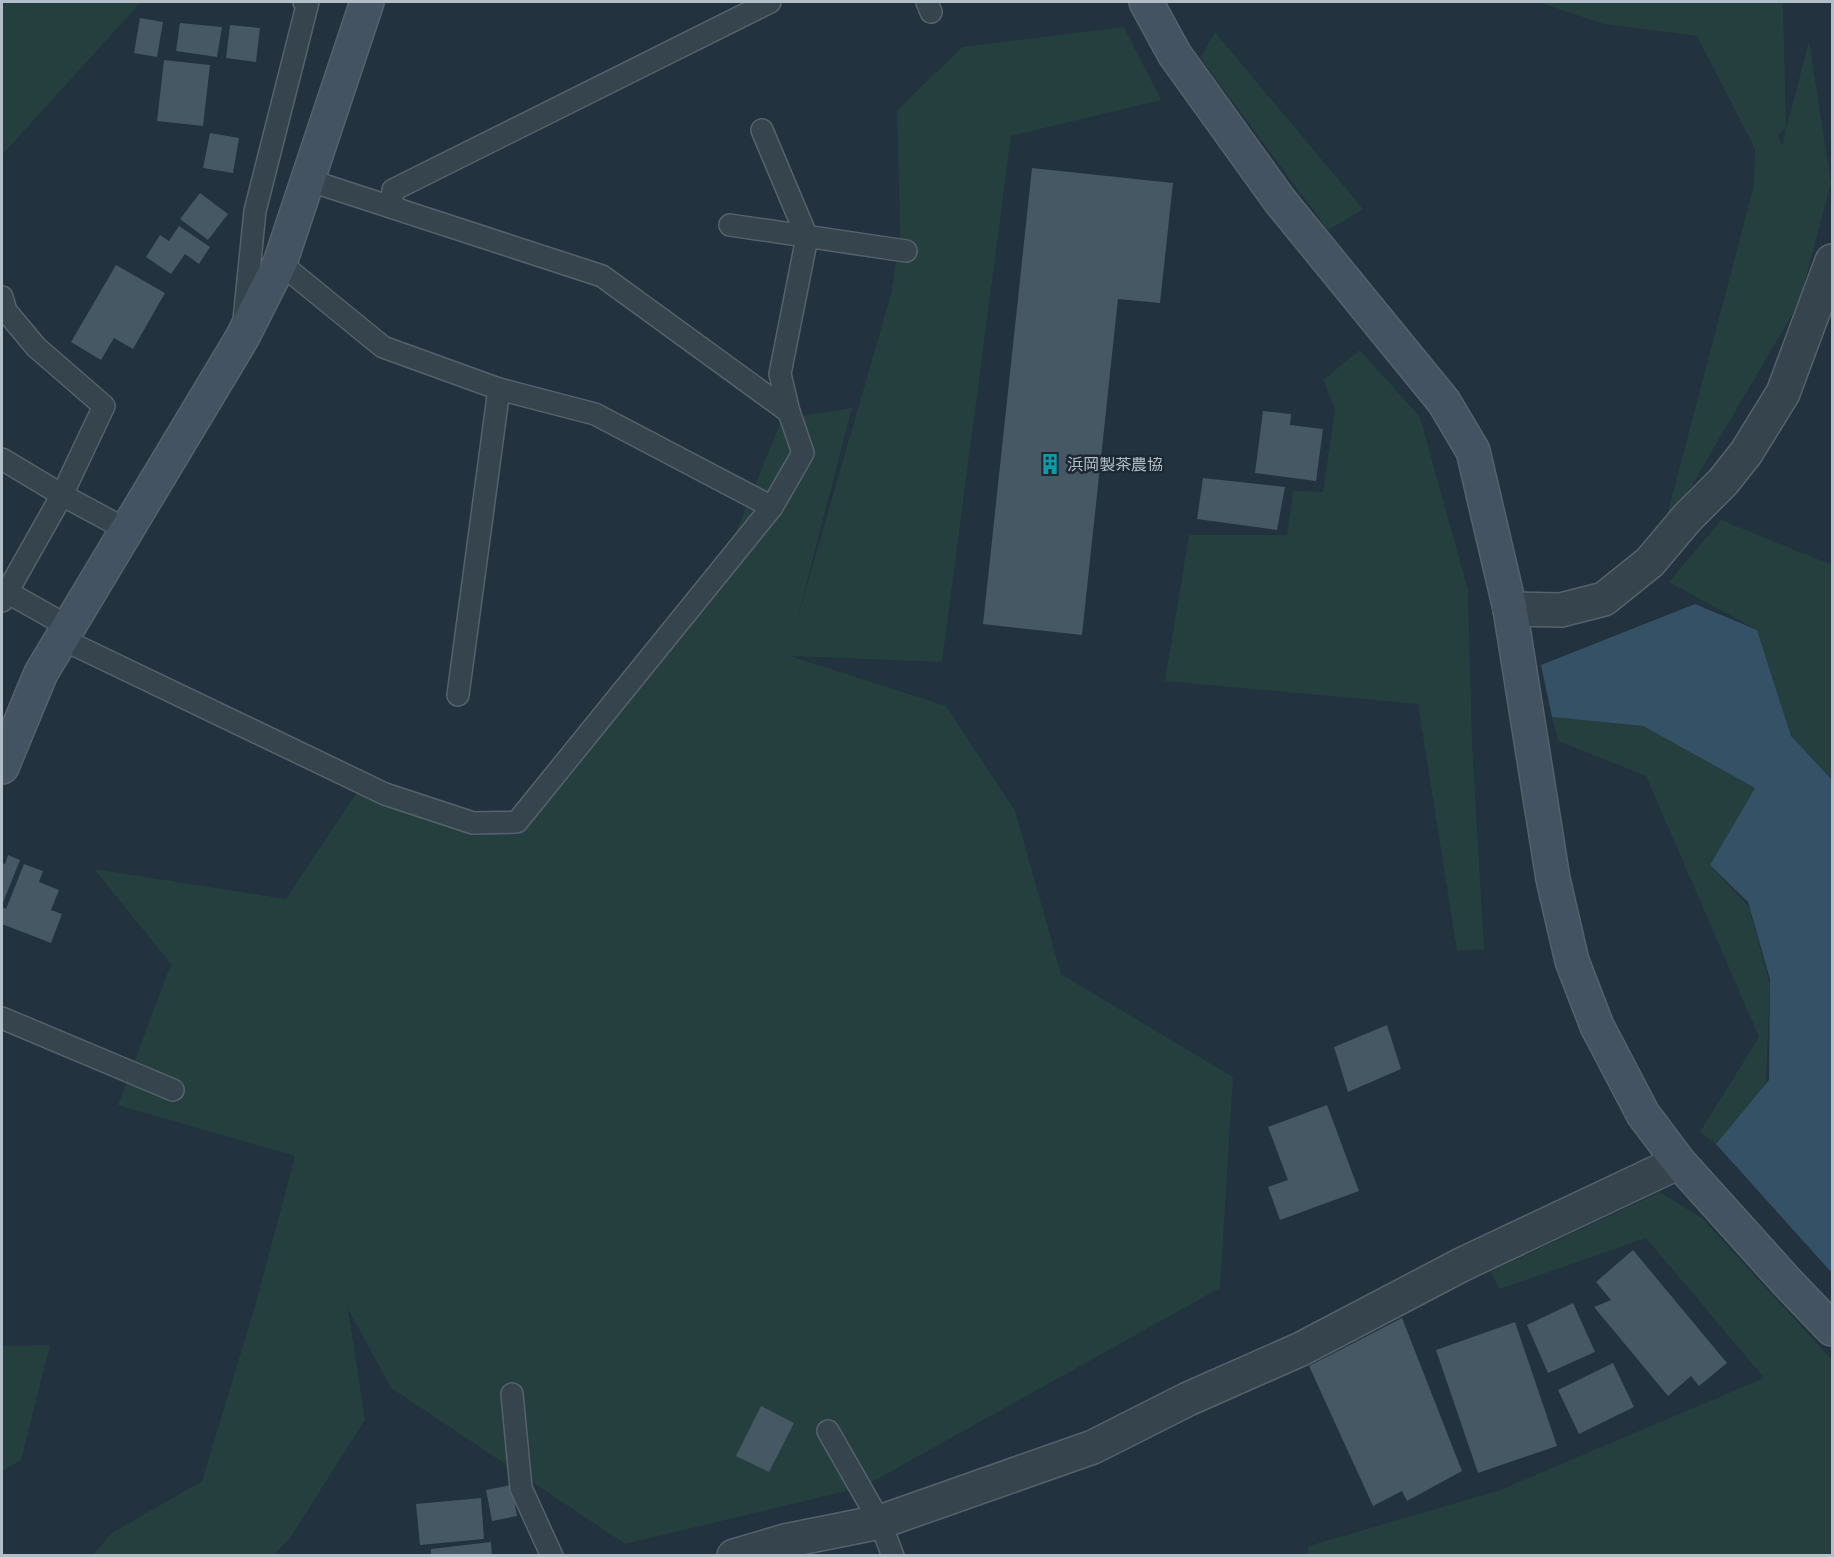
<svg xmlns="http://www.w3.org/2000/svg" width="1834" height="1557" viewBox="0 0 1834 1557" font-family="'IBM Plex Sans','Noto Sans JP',sans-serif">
<rect width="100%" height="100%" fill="#22323e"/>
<!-- green -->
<g fill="#243f3e">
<path d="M2,2H141L2,155Z"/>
<path d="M1538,2H1783L1786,128L1777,135L1782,145L1809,41L1831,183L1799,303L1661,538L1754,185L1755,149L1697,36L1604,24Z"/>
<path d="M1124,27L1161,100L1011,136L942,662L790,656L946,706L1015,811L1061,974L1233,1077L1220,1288L863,1487L625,1544L391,1388L348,1309L365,1420L290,1538L274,1555L92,1556L112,1533L202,1481L255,1306L295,1156L118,1105L171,964L94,869L286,899L361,786L507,833L735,534L782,419L852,408L797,620L891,294L900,237L897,110L962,47Z"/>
<path d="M1215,32L1363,209L1328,230L1200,58Z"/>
<path d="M1360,350L1420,417L1468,590L1472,742L1484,949L1457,951L1418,704L1165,681L1189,535H1287L1293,491L1323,492L1335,409L1323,380Z"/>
<path d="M1721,520L1832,565V787L1791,736L1757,630L1669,582Z"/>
<path d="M1552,717L1643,726L1755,788L1710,865L1749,907L1770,985L1766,1084L1716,1144L1700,1132L1759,1037L1646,776L1558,741Z"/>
<path d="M1660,1192L1703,1219L1832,1360V1555H1307L1309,1546L1500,1490L1764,1378L1646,1238L1500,1289L1490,1272Z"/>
<path d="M50,1345L21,1460L2,1471V1346Z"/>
</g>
<!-- water -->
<path fill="#355166" d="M1695,604L1757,630L1791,736L1832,780V1273L1716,1144L1769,1080L1770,979L1748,902L1710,865L1755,788L1643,726L1552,717L1541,665Z"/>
<!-- building -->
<g fill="#465864">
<path d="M140,18L163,22L157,57L134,53Z"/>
<path d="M180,23L222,27L217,57L176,51Z"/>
<path d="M230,25L260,28L256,62L226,58Z"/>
<path d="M164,60L210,65L203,126L157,121Z"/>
<path d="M210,133L239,138L233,173L203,168Z"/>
<path d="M1032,168L1173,183L1160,303L1118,299L1082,635L983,624Z"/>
<path d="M200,193L228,214L208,240L180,219Z"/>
<path d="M179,226L210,247L199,264L185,254L171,274L146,257L160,235L169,241Z"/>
<path d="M116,265L165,293L133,349L114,338L101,360L71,342Z"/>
<path d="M1263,411L1291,414L1290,425L1323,429L1316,481L1255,473Z"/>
<path d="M1203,478L1285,487L1277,530L1197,519Z"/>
<path d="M8,855L20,860L2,905V863L5,864Z"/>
<path d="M24,864L43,871L39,882L59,890L51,910L62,914L51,943L2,924V907L6,909Z"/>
<path d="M1387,1025L1401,1069L1348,1092L1334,1047Z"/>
<path d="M1327,1105L1359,1191L1280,1220L1268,1187L1288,1180L1268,1127Z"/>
<path d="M1633,1250L1727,1363L1699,1386L1691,1376L1668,1396L1594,1307L1611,1300L1596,1282Z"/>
<path d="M1573,1303L1595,1352L1548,1373L1527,1325Z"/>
<path d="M1402,1318L1462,1471L1407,1501L1402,1491L1373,1506L1309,1366Z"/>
<path d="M1515,1322L1557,1446L1478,1473L1436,1350Z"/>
<path d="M1613,1363L1634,1407L1579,1434L1558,1390Z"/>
<path d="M761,1406L794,1423L769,1472L736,1456Z"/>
<path d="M511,1485L517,1516L492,1521L486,1490Z"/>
<path d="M481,1498L484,1539L420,1545L416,1504Z"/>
<path d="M491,1542L492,1556H431V1549Z"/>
</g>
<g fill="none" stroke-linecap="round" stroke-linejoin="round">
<defs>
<g id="lane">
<path d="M927,2L931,12"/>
<path d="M762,130L807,237L780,374L789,412"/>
<path d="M391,207L393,190L770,2"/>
<path d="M730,225L906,251"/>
<path d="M280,263L383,347L499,389L458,695"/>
<path d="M2,297L6,311L36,347L104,406L62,495L2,601"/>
<path d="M244,320L255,211L308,2H304"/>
<path d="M499,389L595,414L772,507"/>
<path d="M2,459L62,495L127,530"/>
<path d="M7,592L69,627"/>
<path d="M62,639L385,794L473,823L517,822L772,507L803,453L789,412L602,276L308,180"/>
<path d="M2,1018L173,1090"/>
<path d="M512,1394L521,1488L552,1556"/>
<path d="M828,1431L880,1522L893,1556"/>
</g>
<g id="street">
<path d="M1510,609L1561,610L1604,599L1650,562L1687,518L1723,482L1746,453L1783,393L1832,261"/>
<path d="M734,1556L785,1541L880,1522L1093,1447L1188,1399L1301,1349L1463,1264L1679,1162"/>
</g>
<g id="secondary">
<path d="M1146,2L1175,55L1280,201L1444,402L1473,451L1510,609L1553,879L1572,961L1597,1026L1643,1114L1679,1162L1787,1282L1832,1329"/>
<path d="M2,767L41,673L242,338L280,263L367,2"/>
</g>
</defs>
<!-- lane casing -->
<use href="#lane" stroke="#55626c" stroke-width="24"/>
<!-- street casing -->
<use href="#street" stroke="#55626c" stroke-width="36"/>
<!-- secondary casing -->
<use href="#secondary" stroke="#55626c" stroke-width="36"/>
<!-- lane -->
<use href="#lane" stroke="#36444e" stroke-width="21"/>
<!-- street -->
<use href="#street" stroke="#36444e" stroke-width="33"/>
<!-- secondary -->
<use href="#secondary" stroke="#445361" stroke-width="33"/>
</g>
<!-- icons -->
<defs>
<symbol id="building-bare" viewBox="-9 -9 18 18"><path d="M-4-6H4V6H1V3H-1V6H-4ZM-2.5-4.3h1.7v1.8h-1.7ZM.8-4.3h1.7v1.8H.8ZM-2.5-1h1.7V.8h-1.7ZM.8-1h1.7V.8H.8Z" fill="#0f9aa8" stroke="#1c2933" stroke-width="2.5" paint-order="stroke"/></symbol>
</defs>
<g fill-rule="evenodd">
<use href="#building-bare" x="1035" y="449" width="30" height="30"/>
</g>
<g text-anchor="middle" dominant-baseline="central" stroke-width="5" stroke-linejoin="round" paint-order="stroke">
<!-- poi labels -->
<g font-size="16" fill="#b2bfc9" stroke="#1c2933" text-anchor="start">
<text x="1067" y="464">浜岡製茶農協</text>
</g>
</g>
<!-- border -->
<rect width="1834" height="1557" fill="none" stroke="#b2bfc9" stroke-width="6"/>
</svg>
